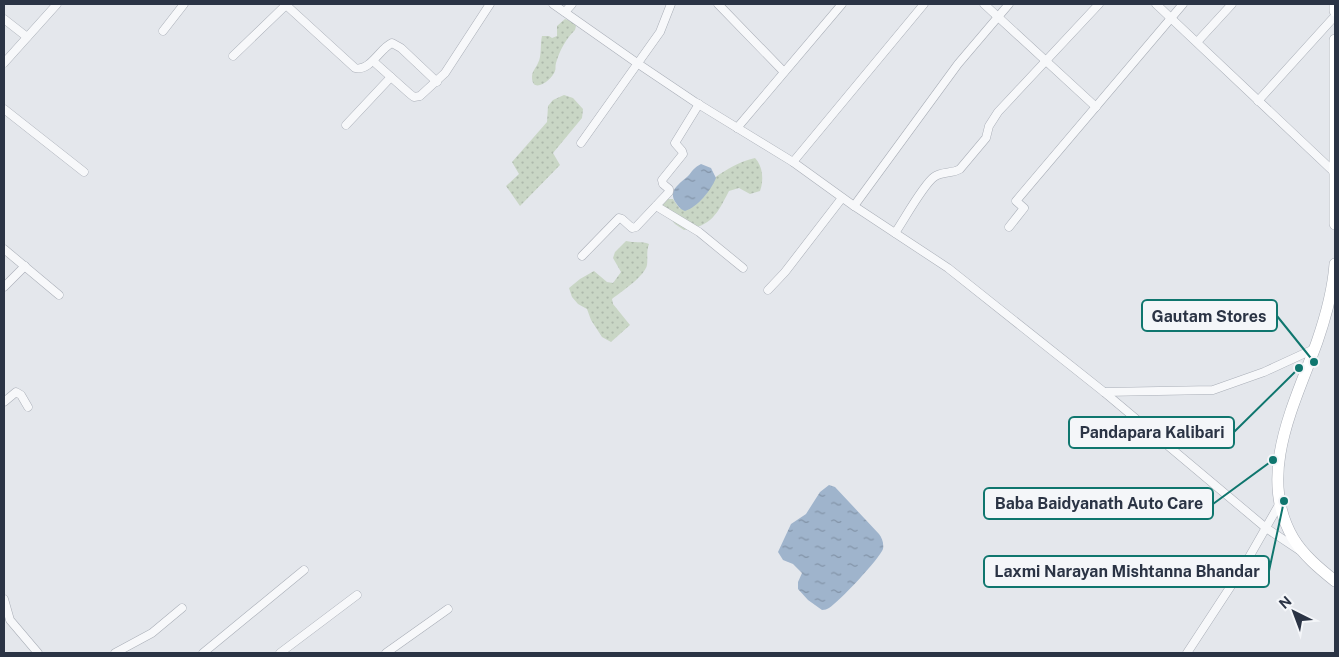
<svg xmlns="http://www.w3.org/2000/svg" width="1339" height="657" viewBox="0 0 1339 657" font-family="'Public Sans',sans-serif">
<defs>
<pattern id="green-dots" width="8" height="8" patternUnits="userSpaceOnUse" patternTransform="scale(1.25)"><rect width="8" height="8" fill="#c9d6c5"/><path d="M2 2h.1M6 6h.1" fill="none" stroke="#adb8ab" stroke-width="1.8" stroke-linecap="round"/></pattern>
<pattern id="water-ripples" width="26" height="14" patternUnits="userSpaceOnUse" patternTransform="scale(1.25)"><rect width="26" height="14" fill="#9fb4cc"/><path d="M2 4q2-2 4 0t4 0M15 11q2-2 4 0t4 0" fill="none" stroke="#8293a7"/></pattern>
</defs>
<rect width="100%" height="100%" fill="#e4e7ec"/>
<!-- green -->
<g fill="url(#green-dots)">
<path d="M565,19L573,22L576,26L575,30C565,40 560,50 556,63C555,66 556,69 555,71C552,80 532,95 532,77C532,71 536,68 538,63C542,56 540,44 542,36H549L552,38L557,36V26Z"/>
<path d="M564,95L573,98L583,109L582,118L553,153L560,165L520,206L506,186L519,174L512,162L547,122L548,106L553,100Z"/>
<path d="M755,158C763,166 764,181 760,191L750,194L739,188L729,191C717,214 712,226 684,230L675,224L660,206L667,199H673L680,209C701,188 725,165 755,158Z"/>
<path d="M626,241C634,243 642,241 649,244C646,252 648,257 647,265C645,276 621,292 612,299L613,304L630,325L611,342L602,337L591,320L587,309L578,304L572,297L569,288L580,279L594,271L607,282L613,283L621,272L613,258L615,252Z"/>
</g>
<!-- water -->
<g fill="url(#water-ripples)">
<path d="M701,164L711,168L716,178C711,190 698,207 685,211C680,209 679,207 676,203C667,190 680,184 689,175C693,170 695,167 701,164Z"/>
<path d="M829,485L835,487L879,534C882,538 884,543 883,549C880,558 839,602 829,608C827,609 825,610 822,610L808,600L798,589V582L802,573L793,564L783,560L778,552L791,524L806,514L820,492Z"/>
</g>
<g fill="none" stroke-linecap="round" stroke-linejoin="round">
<defs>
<g id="street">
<path d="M553,4L637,63L695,102L793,162L854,206L948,268L1104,392L1266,528L1299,550"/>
<path d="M718,4L784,72"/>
<path d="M984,4L1096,107"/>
<path d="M1156,4L1334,172"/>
<path d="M286,5L355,68C370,72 380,48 392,43L401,48L437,82"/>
<path d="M565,12L572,4"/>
<path d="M4,19L27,37"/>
<path d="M163,31L184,4"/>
<path d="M1198,41L1232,4"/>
<path d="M233,56L287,4"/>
<path d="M373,61L410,94L414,97L420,96L445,73L490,4"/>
<path d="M4,63L57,4"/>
<path d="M1258,101L1335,16"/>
<path d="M4,109L84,172"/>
<path d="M346,125L391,77"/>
<path d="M737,128L842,4"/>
<path d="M581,143L660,32L671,4"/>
<path d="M793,162L924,4"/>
<path d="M656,206L699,232L743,268"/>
<path d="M854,206L958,64L1009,4"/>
<path d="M1009,227L1024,208L1016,201L1183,4"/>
<path d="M895,233C904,220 923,185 934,177C942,171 952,174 960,169L986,138L989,126L998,112L1099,4"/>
<path d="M4,249L59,295"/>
<path d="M582,256L619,218L622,219L632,228L636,227L669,192V189L663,184L662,180L683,154L682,151L675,143L699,104"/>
<path d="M4,287L25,266"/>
<path d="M768,290L785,272L842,198"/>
<path d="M1104,392L1213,390L1264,372L1314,349"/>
<path d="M4,402L16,392L21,395L28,407"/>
<path d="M4,599L10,620L38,653"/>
<path d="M115,653L152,633L182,608"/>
<path d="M203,653L304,570"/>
<path d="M280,653L357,595"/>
<path d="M386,653L448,609"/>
<path d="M1187,653L1244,566L1280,503"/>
</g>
<g id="secondary">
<path d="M1335,4V11"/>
<path d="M1335,40V224"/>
<path d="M1335,264C1333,291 1326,316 1317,342C1295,403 1256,475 1293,538C1303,555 1320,569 1335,581"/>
</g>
</defs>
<!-- street casing -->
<use href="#street" stroke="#a9aeb7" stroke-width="9"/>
<!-- secondary casing -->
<use href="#secondary" stroke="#a9aeb7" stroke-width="12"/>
<!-- street -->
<use href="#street" stroke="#f7f8fa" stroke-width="8"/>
<!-- secondary -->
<use href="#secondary" stroke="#fff" stroke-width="11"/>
</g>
<!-- callouts -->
<path fill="none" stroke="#0f766e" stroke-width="2" d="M1314 362L1277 316M1299 368L1234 432M1273 460L1213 504M1284 501L1269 571"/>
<g fill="#0f766e" stroke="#f4f6f9" stroke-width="2">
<circle cx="1314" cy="362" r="5"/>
<circle cx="1299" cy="368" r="5"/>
<circle cx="1273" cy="460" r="5"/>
<circle cx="1284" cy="501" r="5"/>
</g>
<g fill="#f4f6f9" stroke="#0f766e" stroke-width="2">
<rect x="1142" y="300" width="135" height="31" rx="5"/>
<rect x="1069" y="417" width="165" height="31" rx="5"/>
<rect x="984" y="488" width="229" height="31" rx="5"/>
<rect x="984" y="556" width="285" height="31" rx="5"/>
</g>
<g font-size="16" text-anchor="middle" font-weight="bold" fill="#2b3445">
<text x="1209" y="322">Gautam Stores</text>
<text x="1152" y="438">Pandapara Kalibari</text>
<text x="1099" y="509">Baba Baidyanath Auto Care</text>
<text x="1127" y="577">Laxmi Narayan Mishtanna Bhandar</text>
</g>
<!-- border -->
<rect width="1339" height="657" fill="none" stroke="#2b3445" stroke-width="10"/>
<!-- north arrow -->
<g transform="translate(1294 612) rotate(318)" stroke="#f4f6f9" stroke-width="4" paint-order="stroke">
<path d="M0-4L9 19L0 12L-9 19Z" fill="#2b3445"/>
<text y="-8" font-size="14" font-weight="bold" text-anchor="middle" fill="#2b3445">N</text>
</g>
</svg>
